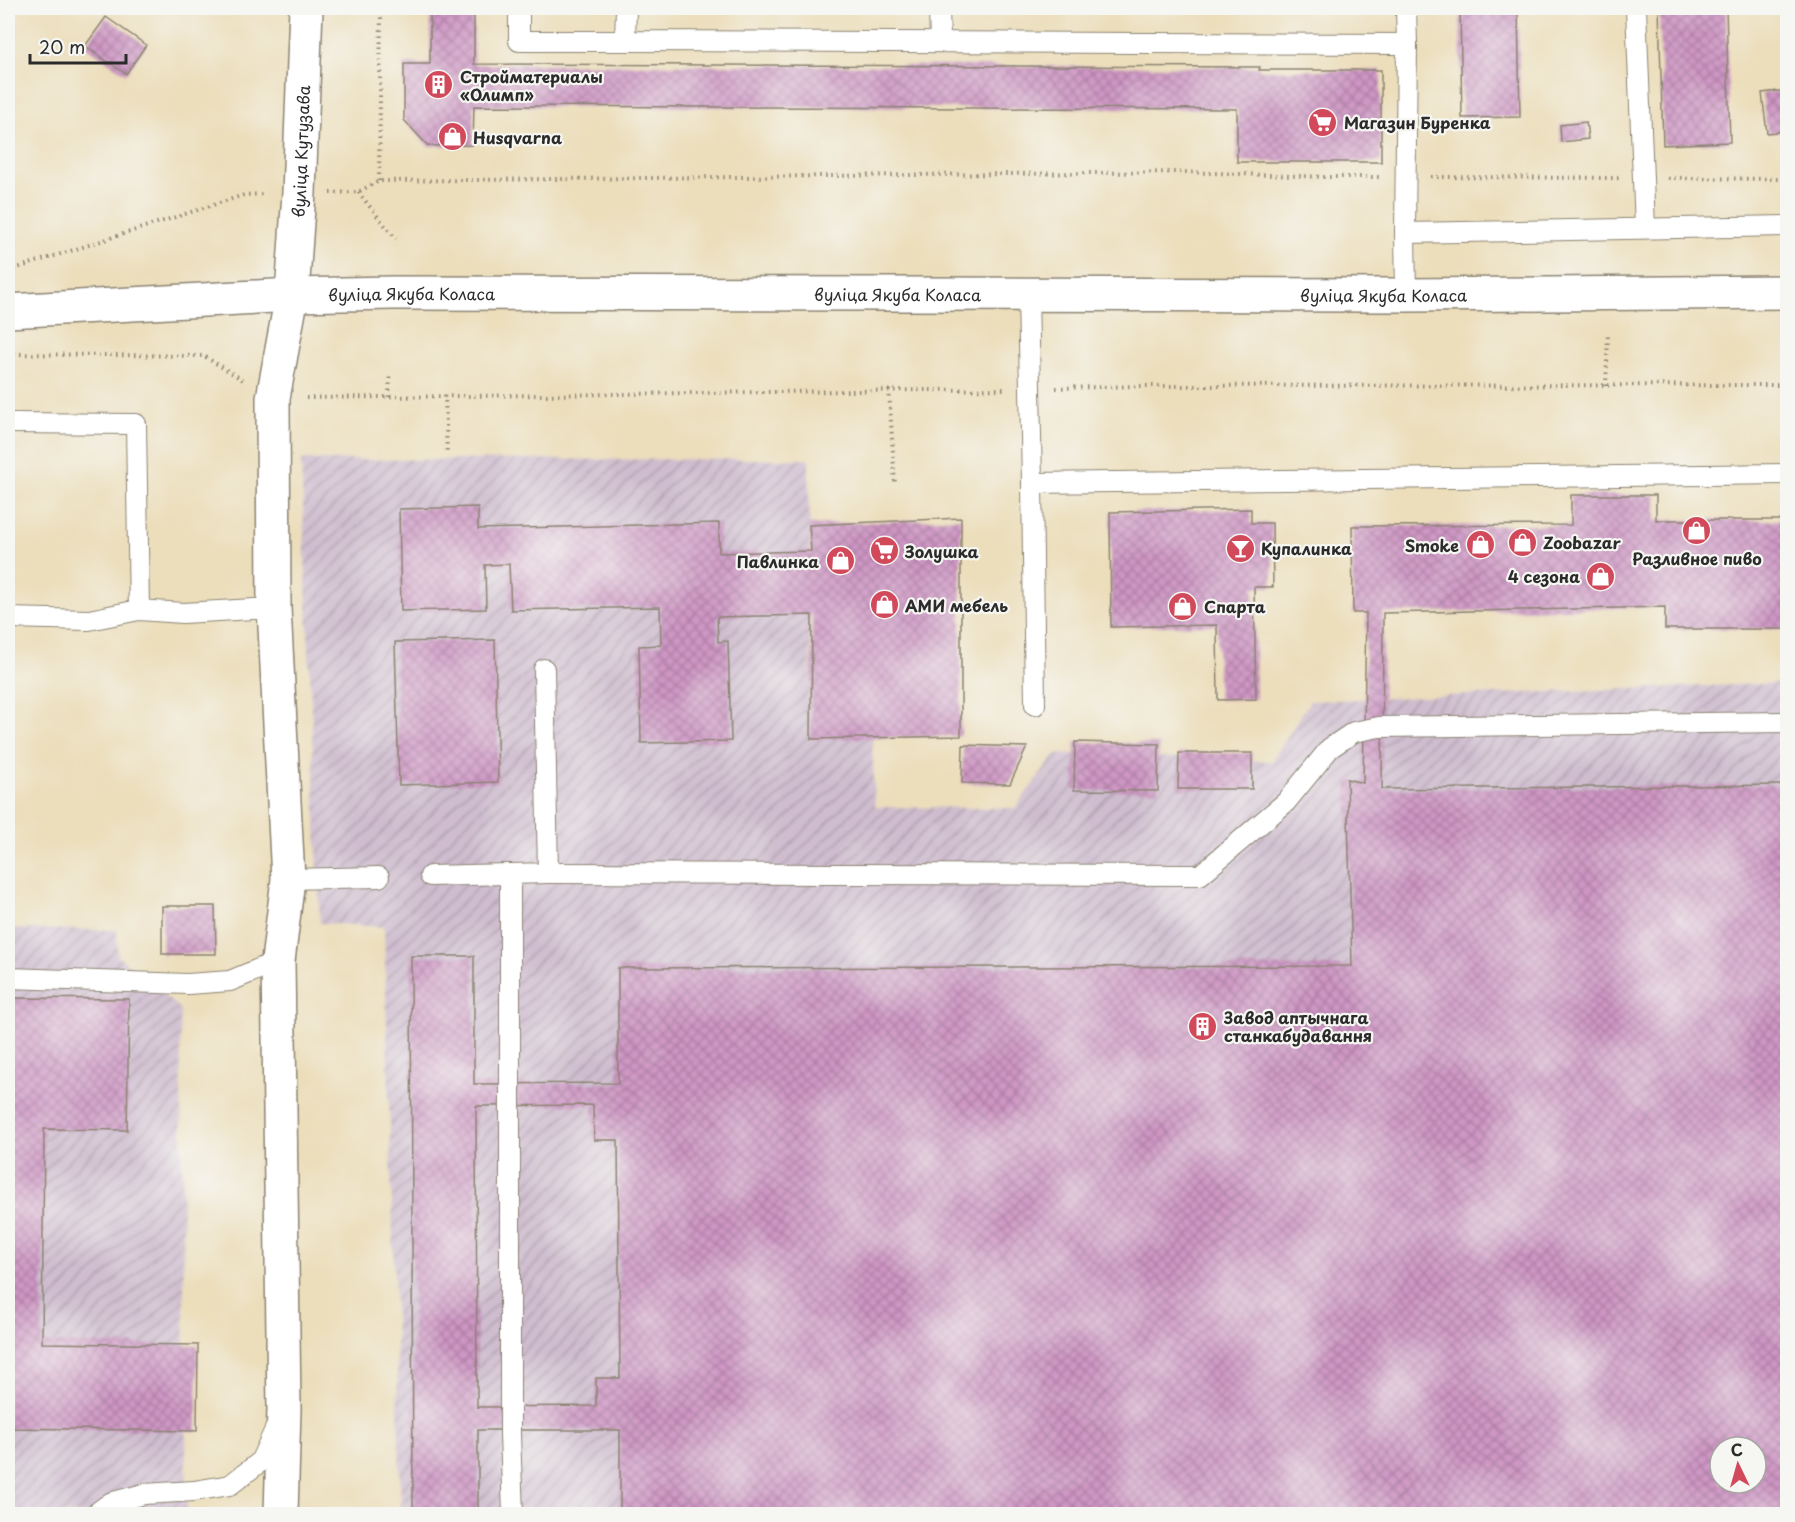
<svg xmlns="http://www.w3.org/2000/svg" width="1795" height="1522" viewBox="0 0 1795 1522" font-family="'Playpen Sans',sans-serif">
<defs>
<pattern id="industrial-furrows" width="10" height="10" patternUnits="userSpaceOnUse" patternTransform="scale(1.5)"><rect width="10" height="10" fill="#cfbdcf"/><path d="M-1 1l2-2M0 10L10 0M9 11l2-2" fill="none" stroke="#a89aa8"/></pattern>
<pattern id="building-cross-hatch" width="8" height="8" patternUnits="userSpaceOnUse" patternTransform="scale(1.5)"><rect width="8" height="8" fill="#cf97c5"/><path d="M0 0l8 8M0 8l8-8" fill="none" stroke="#a87ba0"/></pattern>
</defs>
<rect width="100%" height="100%" fill="#f6f6f2"/>
<filter id="ink" filterUnits="userSpaceOnUse"><feTurbulence type="fractalNoise" baseFrequency=".0167" numOctaves="2"/><feDisplacementMap in="SourceGraphic" scale="12" xChannelSelector="R" yChannelSelector="G"/><feConvolveMatrix kernelMatrix="1 2 1 2 8 2 1 2 1" color-interpolation-filters="sRGB"/></filter>
<filter id="wash" filterUnits="userSpaceOnUse"><feTurbulence type="fractalNoise" baseFrequency=".008" numOctaves="4" result="noise"/><feDisplacementMap in="SourceGraphic" scale="24" xChannelSelector="R" yChannelSelector="G"/><feGaussianBlur stdDeviation="1.35" result="paint"/><feColorMatrix in="noise" values="0 0 0 0 0 0 0 0 0 0 0 0 0 0 0 0 0 1.4 0 .05"/><feComposite in="paint" operator="in"/></filter>
<g filter="url(#wash)">
<rect width="100%" height="100%" fill="#ecdebb"/>
<!-- industrial -->
<g fill="url(#industrial-furrows)" fill-rule="evenodd">
<path d="M809,459L811,738H872L875,807L1015,808L1056,754L1272,761L1310,701L1787,683V1514H401L384,927L320,923L301,460ZM1720,1447H1756V1483H1720Z"/>
<path d="M8,929L117,930L118,956L180,1009L187,1514H8Z"/>
</g>
<g id="blocks">
<!-- building -->
<g fill="url(#building-cross-hatch)" fill-rule="evenodd">
<path d="M430,8H474V64L1260,67L1259,70H1381V162H1237V109L474,106L473,145L428,146L404,120V64H430Z"/>
<path d="M1460,8H1518L1520,117L1462,118Z"/>
<path d="M1659,8H1726L1730,142L1663,145Z"/>
<path d="M106,17L146,45L126,74L85,46Z"/>
<path d="M1788,90V131L1767,133L1762,93Z"/>
<path d="M1586,122L1588,139L1561,142L1560,125Z"/>
<path d="M1571,495H1656V520H1788V629H1665V607L1383,613L1382,789L1788,785V1514H620V1430H478V1514H413L411,956H474V1084L618,1083V968L1352,966L1347,779L1363,783L1366,613H1353L1352,526L1571,525ZM593,1105L594,1140H618L620,1378H596V1406L477,1407L476,1106ZM1720,1447H1756V1483H1720Z"/>
<path d="M478,507V529L719,523V553L811,551L809,525L961,518V736L811,739L812,615L717,617L718,642L728,641L731,741L641,743L639,646L661,645L660,607L511,610L509,564L485,565L486,609L401,611L399,509Z"/>
<path d="M1251,509V523H1272L1273,587H1254L1256,699L1218,700L1217,625L1111,627L1110,512Z"/>
<path d="M495,640L498,782L399,785L395,642Z"/>
<path d="M1075,742L1159,744L1158,791L1074,790Z"/>
<path d="M963,745L1027,747L1010,784L962,783Z"/>
<path d="M1179,753H1252V789H1178Z"/>
<path d="M162,906H215L216,954H162Z"/>
<path d="M8,998L129,999L127,1130L44,1129L42,1343L198,1345L197,1431L8,1428Z"/>
</g>
</g>
</g>
<g filter="url(#ink)">
<use href="#blocks" fill-opacity="0" stroke="#8c8473" stroke-width="1.5"/>
<g fill="none" stroke-linecap="round" stroke-linejoin="round">
<defs>
<g id="service">
<path d="M519,8V41H625"/>
<path d="M626,8L625,41L1407,44L1405,233L1406,295"/>
<path d="M939,8L940,42"/>
<path d="M1406,8L1407,44"/>
<path d="M1636,8L1645,228"/>
<path d="M1405,233L1788,226"/>
<path d="M1028,295L1032,483L1788,474"/>
<path d="M8,423L136,424L139,610"/>
<path d="M1032,483L1035,705"/>
<path d="M8,618L89,620L139,610L183,613L274,608"/>
<path d="M548,873L1200,875L1286,802L1330,748L1354,732L1379,727L1788,722"/>
<path d="M510,874V1434L513,1514"/>
<path d="M430,876L548,873L544,669"/>
<path d="M288,879L379,877"/>
<path d="M8,978L188,984L230,981L278,961"/>
<path d="M95,1514L110,1503L144,1494L194,1491L230,1485L260,1462L278,1423"/>
</g>
<path id="minor" d="M281,1514L284,1409L278,961L288,879L274,608L273,398L292,295"/>
<g id="secondary">
<path id="s1" d="M292,295L299,193L306,8"/>
<path id="s2" d="M8,311L292,295L393,293L1406,295L1788,292"/>
</g>
</defs>
<!-- service casing -->
<use href="#service" stroke="#8c8473" stroke-width="22"/>
<!-- minor casing -->
<use href="#minor" stroke="#8c8473" stroke-width="36"/>
<!-- secondary casing -->
<use href="#secondary" stroke="#8c8473" stroke-width="36"/>
<!-- path -->
<g stroke="#8c8473" stroke-width="4" stroke-dasharray="1.5 4.5" stroke-linecap="butt">
<path d="M1431,177L1619,178"/>
<path d="M1668,178L1788,179"/>
<path d="M379,181L381,8"/>
<path d="M358,192L396,239"/>
<path d="M330,193L358,192L379,181L1184,172L1326,177H1379"/>
<path d="M8,271L244,195L266,194"/>
<path d="M8,354L204,356L243,380"/>
<path d="M1606,386L1608,334"/>
<path d="M1056,388L1142,386L1788,385"/>
<path d="M889,390L895,484"/>
<path d="M445,395L447,455"/>
<path d="M389,397L390,374"/>
<path d="M306,398L1006,389"/>
</g>
<!-- service -->
<use href="#service" stroke="#fff" stroke-width="20"/>
<!-- minor -->
<use href="#minor" stroke="#fff" stroke-width="33"/>
<!-- secondary -->
<use href="#secondary" stroke="#fff" stroke-width="33"/>
</g>
</g>
<!-- icons -->
<defs>
<symbol id="building-disc" viewBox="-11 -11 22 22"><circle r="9.5" fill="#d1495b" stroke="#f6f6f2"/><path d="M-4-6H4V6H1V3H-1V6H-4ZM-2.5-4.3h1.7v1.8h-1.7ZM.8-4.3h1.7v1.8H.8ZM-2.5-1h1.7V.8h-1.7ZM.8-1h1.7V.8H.8Z" fill="#fff"/></symbol>
<symbol id="supermarket-disc" viewBox="-11 -11 22 22"><circle r="9.5" fill="#d1495b" stroke="#f6f6f2"/><path d="M-6-5.5h2.5l.6 2H6L4.5 2H-2.5L-4.4-4H-6ZM-1.5 3.2a1.3 1.3 0 1 0 .1 0ZM3 3.2a1.3 1.3 0 1 0 .1 0Z" fill="#fff"/></symbol>
<symbol id="shop-disc" viewBox="-11 -11 22 22"><circle r="9.5" fill="#d1495b" stroke="#f6f6f2"/><path d="M-5-2.5h2.3a2.7 3.5 0 0 1 5.4 0H5L5.5 6h-11ZM-1.5-2.5h3a1.5 2.3 0 0 0-3 0Z" fill="#fff"/></symbol>
<symbol id="bar-disc" viewBox="-11 -11 22 22"><circle r="9.5" fill="#d1495b" stroke="#f6f6f2"/><path d="M-6-5H6L.8 .8V4.5H3.5V6h-7V4.5H-.8V.8Z" fill="#fff"/></symbol>
</defs>
<g fill-rule="evenodd">
<use href="#building-disc" x="422" y="68" width="33" height="33"/>
<use href="#supermarket-disc" x="1306" y="106" width="33" height="33"/>
<use href="#shop-disc" x="436" y="120" width="33" height="33"/>
<use href="#shop-disc" x="1680" y="514" width="33" height="33"/>
<use href="#shop-disc" x="1506" y="526" width="33" height="33"/>
<use href="#shop-disc" x="1464" y="528" width="33" height="33"/>
<use href="#bar-disc" x="1224" y="532" width="33" height="33"/>
<use href="#supermarket-disc" x="868" y="534" width="33" height="33"/>
<use href="#shop-disc" x="824" y="544" width="33" height="33"/>
<use href="#shop-disc" x="1584" y="560" width="33" height="33"/>
<use href="#shop-disc" x="868" y="588" width="33" height="33"/>
<use href="#shop-disc" x="1166" y="590" width="33" height="33"/>
<use href="#building-disc" x="1186" y="1010" width="33" height="33"/>
</g>
<g text-anchor="middle" dominant-baseline="central" stroke-width="4.5" stroke-linejoin="round" paint-order="stroke">
<!-- poi labels -->
<g font-size="16" font-weight="bold" fill="#2b2b2b" stroke="#f6f6f2" text-anchor="start">
<text x="460" y="76">Стройматериалы<tspan x="460" dy="18">«Олимп»</tspan></text>
<text x="1344" y="122">Магазин Буренка</text>
<text x="473" y="137">Husqvarna</text>
<text x="1543" y="542">Zoobazar</text>
<text x="1459" y="545" text-anchor="end">Smoke</text>
<text x="1261" y="548">Купалинка</text>
<text x="905" y="551">Золушка</text>
<text x="1697" y="558" text-anchor="middle">Разливное пиво</text>
<text x="819" y="561" text-anchor="end">Павлинка</text>
<text x="1580" y="576" text-anchor="end">4 сезона</text>
<text x="905" y="605">АМИ мебель</text>
<text x="1204" y="606">Спарта</text>
<text x="1224" y="1017">Завод аптычнага<tspan x="1224" dy="18">станкабудавання</tspan></text>
</g>
<!-- street labels -->
<g font-size="16" fill="#2b2b2b" stroke="#f6f6f2">
<text stroke="none"><textPath href="#s1" startOffset="144">вуліца Кутузава</textPath></text>
<text stroke="none"><textPath href="#s2" startOffset="404">вуліца Якуба Коласа</textPath></text>
<text stroke="none"><textPath href="#s2" startOffset="890">вуліца Якуба Коласа</textPath></text>
<text stroke="none"><textPath href="#s2" startOffset="1376">вуліца Якуба Коласа</textPath></text>
</g>
</g>
<!-- margin -->
<rect width="1795" height="1522" fill="none" stroke="#f6f6f2" stroke-width="30"/>
<!-- north arrow -->
<g transform="translate(1738 1465) rotate(355)"><circle r="28" fill="#f6f6f2" stroke="#a5a5a2" stroke-width="1.5"/>
<path d="M0-4.5L10 22L0 15L-10 22Z" fill="#d1495b"/>
<text y="-9" font-size="16" font-weight="bold" text-anchor="middle" fill="#2b2b2b">С</text>
</g>
<!-- scale -->
<path d="M30 54v9h96v-9" fill="none" stroke="#2b2b2b" stroke-width="3"/>
<text x="39" y="54" font-size="18" fill="#2b2b2b" stroke="#f6f6f2" stroke-width="4.5" paint-order="stroke">20 m</text>
</svg>
